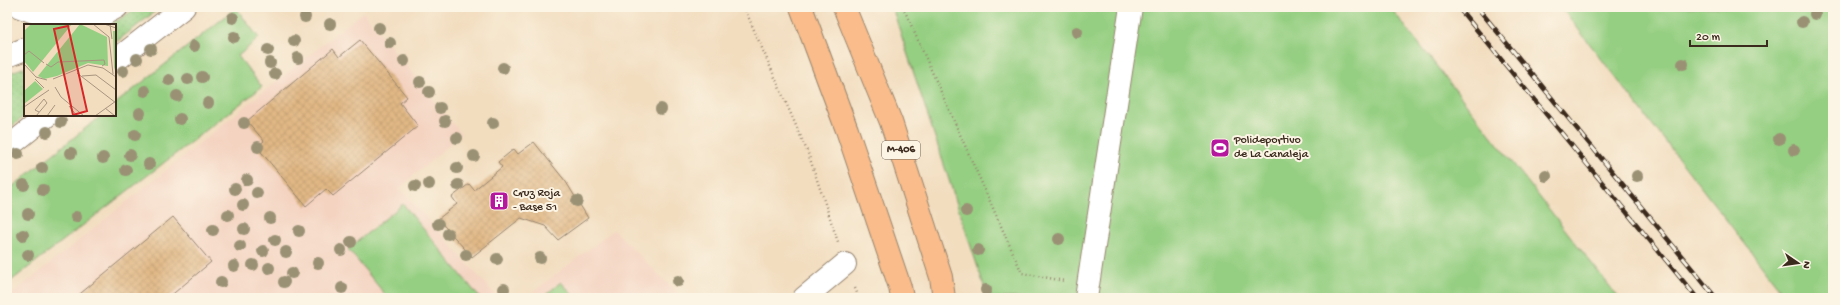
<svg xmlns="http://www.w3.org/2000/svg" width="1840" height="305" viewBox="0 0 1840 305" font-family="'Gochi Hand',sans-serif">
<defs>
<pattern id="park-dots" width="8" height="8" patternUnits="userSpaceOnUse"><rect width="8" height="8" fill="#95cf82"/><path d="M2 2h.1M6 6h.1" fill="none" stroke="#81b270" stroke-width="1.8" stroke-linecap="round"/></pattern>
<pattern id="building-cross-hatch" width="8" height="8" patternUnits="userSpaceOnUse"><rect width="8" height="8" fill="#e1b885"/><path d="M0 0l8 8M0 8l8-8" fill="none" stroke="#c29e72"/></pattern>
</defs>
<rect width="100%" height="100%" fill="#fcf5e5"/>
<filter id="ink" filterUnits="userSpaceOnUse"><feTurbulence type="fractalNoise" baseFrequency=".025" numOctaves="2"/><feDisplacementMap in="SourceGraphic" scale="8" xChannelSelector="R" yChannelSelector="G"/><feConvolveMatrix kernelMatrix="1 2 1 2 8 2 1 2 1" color-interpolation-filters="sRGB"/></filter>
<filter id="wash" filterUnits="userSpaceOnUse"><feTurbulence type="fractalNoise" baseFrequency=".012" numOctaves="4" result="noise"/><feDisplacementMap in="SourceGraphic" scale="16" xChannelSelector="R" yChannelSelector="G"/><feGaussianBlur stdDeviation="0.9" result="paint"/><feColorMatrix in="noise" values="0 0 0 0 0 0 0 0 0 0 0 0 0 0 0 0 0 1.4 0 .05"/><feComposite in="paint" operator="in"/></filter>
<g filter="url(#wash)">
<rect width="100%" height="100%" fill="#f2ddbf"/>
<!-- built -->
<g fill="#f4d3c1">
<path d="M363,12L461,134L400,188L498,298H7Z"/>
<path d="M614,230L682,298H525Z"/>
</g>
<!-- grass -->
<g fill="#95cf82" stroke="#687c50">
<path d="M892,7H1390L1619,298H985V289Z"/>
<path d="M1561,7H1833V298H1787Z"/>
<path d="M236,8L259,38L238,56L262,87L7,284V191L102,115H115V104Z"/>
<path d="M403,204L480,298H388L348,249Z"/>
<path d="M561,282L575,298H542Z"/>
</g>
<!-- park -->
<g fill="url(#park-dots)" stroke="#687c50">
<path d="M139,7H161L115,43V25H110Z"/>
<path d="M25,67L26,115L7,130V74Z"/>
</g>
<g id="blocks">
<!-- building -->
<g fill="url(#building-cross-hatch)">
<path d="M360,40L407,97L400,103L418,126L333,196L326,189L306,206L257,147L264,141L247,121L333,49L339,57Z"/>
<path d="M534,142L566,182L588,218L558,240L545,226L521,218L472,257L438,219L457,204L452,197L469,184L474,190L502,167L498,162L514,149L518,154Z"/>
<path d="M173,217L211,262L168,298H75Z"/>
</g>
</g>
</g>
<g filter="url(#ink)">
<use href="#blocks" fill-opacity="0" stroke="#96846e" stroke-width="1"/>
<g fill="none" stroke-linecap="round" stroke-linejoin="round">
<defs>
<g id="minor">
<path d="M20,7L50,18L94,21"/>
<path d="M84,25L117,7"/>
<path d="M7,56L25,49"/>
<path d="M115,61L184,7"/>
<path d="M7,148L48,115"/>
<path d="M804,298L845,264"/>
<path d="M1086,298L1131,7"/>
</g>
<g id="highway">
<path d="M801,7L847,130L900,287L902,298"/>
<path d="M844,7L891,122L941,277L944,298"/>
</g>
</defs>
<!-- minor casing -->
<use href="#minor" stroke="#96846e" stroke-width="24"/>
<!-- highway casing -->
<use href="#highway" stroke="#96846e" stroke-width="24"/>
<!-- path -->
<g stroke="#96846e" stroke-width="2.5" stroke-dasharray="1 3" stroke-linecap="butt">
<path d="M744,7L808,153L838,242"/>
<path d="M903,7L1022,273L1064,281"/>
<path d="M855,288L859,298"/>
</g>
<!-- minor -->
<use href="#minor" stroke="#fff" stroke-width="22"/>
<!-- highway -->
<use href="#highway" stroke="#f9bc8a" stroke-width="22"/>
<defs>
<g id="rail">
<path d="M1458,7L1697,298"/>
<path d="M1477,7L1716,298"/>
</g>
</defs>
<!-- rail casing -->
<use href="#rail" stroke="#3b2a1e" stroke-width="4.5"/>
<!-- rail -->
<use href="#rail" stroke="#fcf5e5" stroke-width="3" stroke-dasharray="9" stroke-linecap="butt"/>
</g>
<!-- trees -->
<g fill="#9a9174">
<circle cx="1815" cy="14" r="6"/>
<circle cx="305" cy="17" r="6"/>
<circle cx="233" cy="18" r="6"/>
<circle cx="1802" cy="22" r="6"/>
<circle cx="330" cy="24" r="6"/>
<circle cx="379" cy="28" r="6"/>
<circle cx="1077" cy="32" r="6"/>
<circle cx="234" cy="37" r="6"/>
<circle cx="294" cy="41" r="6"/>
<circle cx="390" cy="43" r="6"/>
<circle cx="194" cy="46" r="6"/>
<circle cx="151" cy="49" r="6"/>
<circle cx="268" cy="50" r="6"/>
<circle cx="298" cy="58" r="6"/>
<circle cx="137" cy="59" r="6"/>
<circle cx="404" cy="61" r="6"/>
<circle cx="270" cy="63" r="6"/>
<circle cx="1683" cy="64" r="6"/>
<circle cx="503" cy="68" r="6"/>
<circle cx="123" cy="71" r="6"/>
<circle cx="275" cy="74" r="6"/>
<circle cx="202" cy="77" r="6"/>
<circle cx="188" cy="79" r="6"/>
<circle cx="169" cy="80" r="6"/>
<circle cx="420" cy="82" r="6"/>
<circle cx="145" cy="91" r="6"/>
<circle cx="429" cy="92" r="6"/>
<circle cx="177" cy="96" r="6"/>
<circle cx="208" cy="103" r="6"/>
<circle cx="440" cy="108" r="6"/>
<circle cx="661" cy="109" r="6"/>
<circle cx="140" cy="113" r="6"/>
<circle cx="180" cy="119" r="6"/>
<circle cx="445" cy="121" r="6"/>
<circle cx="61" cy="122" r="6"/>
<circle cx="244" cy="123" r="6"/>
<circle cx="493" cy="123" r="6"/>
<circle cx="47" cy="132" r="6"/>
<circle cx="135" cy="135" r="6"/>
<circle cx="457" cy="138" r="6"/>
<circle cx="1779" cy="139" r="6"/>
<circle cx="258" cy="147" r="6"/>
<circle cx="1794" cy="150" r="6"/>
<circle cx="71" cy="153" r="6"/>
<circle cx="18" cy="154" r="6"/>
<circle cx="130" cy="155" r="6"/>
<circle cx="474" cy="156" r="6"/>
<circle cx="103" cy="158" r="6"/>
<circle cx="149" cy="164" r="6"/>
<circle cx="42" cy="168" r="6"/>
<circle cx="457" cy="168" r="6"/>
<circle cx="126" cy="170" r="6"/>
<circle cx="1546" cy="176" r="6"/>
<circle cx="1637" cy="176" r="6"/>
<circle cx="247" cy="180" r="6"/>
<circle cx="429" cy="184" r="6"/>
<circle cx="24" cy="185" r="6"/>
<circle cx="458" cy="185" r="6"/>
<circle cx="415" cy="186" r="6"/>
<circle cx="235" cy="189" r="6"/>
<circle cx="43" cy="190" r="6"/>
<circle cx="257" cy="193" r="6"/>
<circle cx="577" cy="201" r="6"/>
<circle cx="243" cy="205" r="6"/>
<circle cx="966" cy="211" r="6"/>
<circle cx="28" cy="214" r="6"/>
<circle cx="228" cy="215" r="6"/>
<circle cx="76" cy="217" r="6"/>
<circle cx="270" cy="218" r="6"/>
<circle cx="438" cy="224" r="6"/>
<circle cx="244" cy="229" r="6"/>
<circle cx="213" cy="230" r="6"/>
<circle cx="299" cy="231" r="6"/>
<circle cx="448" cy="234" r="6"/>
<circle cx="23" cy="235" r="6"/>
<circle cx="1059" cy="239" r="6"/>
<circle cx="275" cy="240" r="6"/>
<circle cx="351" cy="242" r="6"/>
<circle cx="240" cy="246" r="6"/>
<circle cx="341" cy="250" r="6"/>
<circle cx="978" cy="250" r="6"/>
<circle cx="263" cy="251" r="6"/>
<circle cx="286" cy="252" r="6"/>
<circle cx="28" cy="255" r="6"/>
<circle cx="466" cy="255" r="6"/>
<circle cx="540" cy="258" r="6"/>
<circle cx="497" cy="259" r="6"/>
<circle cx="318" cy="263" r="6"/>
<circle cx="253" cy="265" r="6"/>
<circle cx="234" cy="266" r="6"/>
<circle cx="269" cy="268" r="6"/>
<circle cx="292" cy="273" r="6"/>
<circle cx="678" cy="281" r="6"/>
<circle cx="221" cy="282" r="6"/>
<circle cx="284" cy="282" r="6"/>
<circle cx="342" cy="288" r="6"/>
<circle cx="504" cy="289" r="6"/>
<circle cx="986" cy="290" r="6"/>
</g>
</g>
<!-- icons -->
<defs>
<symbol id="stadium-square" viewBox="-11 -11 22 22"><rect x="-9" y="-9" width="18" height="18" rx="4" fill="#b5179e" stroke="#fcf5e5"/><path d="M0-5a6.5 5 0 1 0 0 10a6.5 5 0 1 0 0-10ZM-3.5-1.8h7v3.6h-7Z" fill="#fff"/></symbol>
<symbol id="building-square" viewBox="-11 -11 22 22"><rect x="-9" y="-9" width="18" height="18" rx="4" fill="#b5179e" stroke="#fcf5e5"/><path d="M-4-6H4V6H1V3H-1V6H-4ZM-2.5-4.3h1.7v1.8h-1.7ZM.8-4.3h1.7v1.8H.8ZM-2.5-1h1.7V.8h-1.7ZM.8-1h1.7V.8H.8Z" fill="#fff"/></symbol>
</defs>
<g fill-rule="evenodd">
<use href="#stadium-square" x="1209" y="137" width="22" height="22"/>
<use href="#building-square" x="488" y="190" width="22" height="22"/>
</g>
<g text-anchor="middle" dominant-baseline="central" stroke-width="4" stroke-linejoin="round" paint-order="stroke">
<!-- shield labels -->
<rect fill="#fcf5e5" stroke="#75675a" stroke-width="1" x="882" y="141" width="38" height="18" rx="3"/>
<g font-size="11" font-weight="bold" fill="#3b2a1e">
<text x="901" y="150">M-406</text>
</g>
<!-- poi labels -->
<g font-size="12" fill="#3b2a1e" stroke="#fcf5e5" text-anchor="start">
<text x="1234" y="141">Polideportivo<tspan x="1234" dy="14">de La Canaleja</tspan></text>
<text x="513" y="194">Cruz Roja<tspan x="513" dy="14">- Base 51</tspan></text>
</g>
</g>
<!-- overview -->
<g transform="translate(24 24)">
<rect width="92" height="92" fill="#f2ddbf"/>
<path d="M7,0H48L9,48L0,37V7ZM56,0L83,13L84,42L64,39L33,52L20,55L14,52Z" fill="#95cf82"/>
<path d="M89,7H92V50L90,43ZM11,57L19,65L0,80V67Z" fill="#95cf82"/>
<path fill="none" stroke="#a9957f" stroke-width="1" d="M69,0L85,13L89,50M80,0L92,4M86,0L88,15M0,31L5,27L20,39M0,40L12,53L23,56M22,40L27,43L34,38L80,36L81,40L78,42M53,49L92,79M58,52L72,51L92,66M11,55L20,64M29,55L64,41L79,44L92,53M31,63L37,73L60,92M45,82L53,92M0,83L25,66M81,84L91,92M12,92L23,79L20,75L11,86L15,88M23,92L31,81M71,92L92,77"/>
<path fill="#d62828" fill-opacity="0.15" stroke="#d62828" stroke-width="2" d="M44,2L63,87L49,91L30,5Z"/>
<rect width="92" height="92" fill="none" stroke="#3b2a1e" stroke-width="2"/>
</g>
<!-- margin -->
<rect width="1840" height="305" fill="none" stroke="#fcf5e5" stroke-width="24"/>
<!-- north arrow -->
<g transform="translate(1798 263) rotate(103)" stroke="#fcf5e5" stroke-width="3" paint-order="stroke">
<path d="M0-3L7 15L0 10L-7 15Z" fill="#3b2a1e"/>
<text y="-6" font-size="11" font-weight="bold" text-anchor="middle" fill="#3b2a1e">N</text>
</g>
<!-- scale -->
<path d="M1690 40v6h77v-6" fill="none" stroke="#3b2a1e" stroke-width="2"/>
<text x="1696" y="40" font-size="12" fill="#3b2a1e" stroke="#fcf5e5" stroke-width="3" paint-order="stroke">20 m</text>
</svg>
